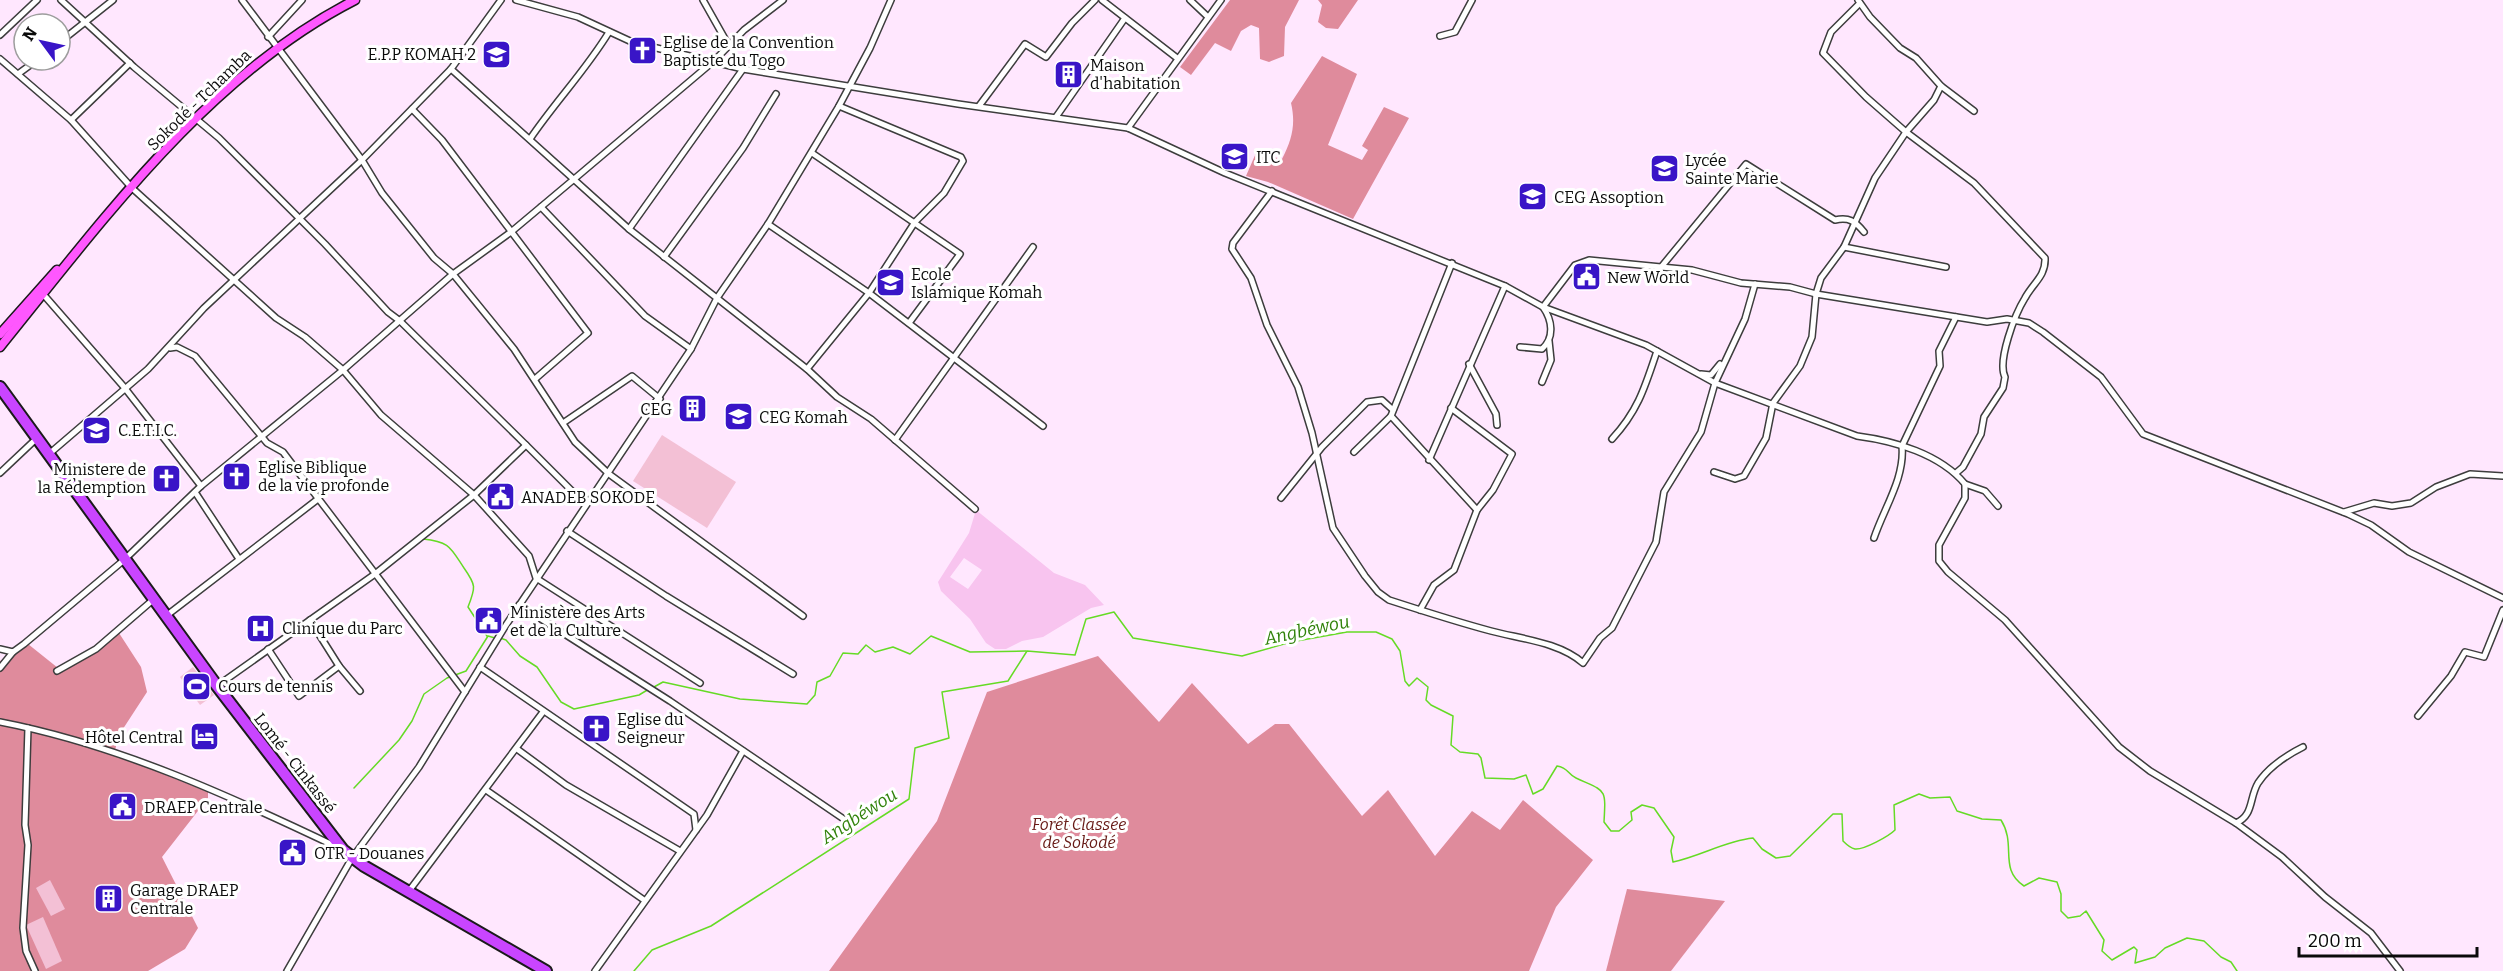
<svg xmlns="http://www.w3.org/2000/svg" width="2503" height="971" viewBox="0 0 2503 971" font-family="Bitter,serif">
<rect width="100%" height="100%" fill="#ffe7fe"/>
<!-- farmland -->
<path fill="#f8c4ef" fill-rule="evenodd" d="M976,510L1054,573L1085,585L1104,605L1091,608L1043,637L1022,641L1006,649H995L986,643L970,619L941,591L938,582L969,533ZM964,558L982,570L968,589L950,577Z"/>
<!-- forest -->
<g fill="#df8b9c">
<path d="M1230,0H1299L1285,27L1284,56L1269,62L1260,59L1259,28L1251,25L1241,31L1231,51L1215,43L1191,75L1180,67Z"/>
<path d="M1318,0H1358L1338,29L1326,28L1318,22L1322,5Z"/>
<path d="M1322,56L1357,74L1328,145L1362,160L1368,150L1362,146L1384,107L1409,118L1353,219L1268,182L1246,176L1256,153L1282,159C1292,140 1296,124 1291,103Z"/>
<path d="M119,633L141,667L147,692L119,735L114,754L208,792V798L162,857L198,928L185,949L148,971H0V661L28,644L63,672Z"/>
<path d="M1098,656L1159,722L1192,683L1248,744L1275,724H1289L1362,816L1388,790L1435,856L1472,811L1500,830L1523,800L1593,860L1556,907L1529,971H829L937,821L987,692Z"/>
<path d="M1627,889L1725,901L1671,971H1606Z"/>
</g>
<!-- pitch -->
<g fill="#f3c0d5">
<path d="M662,435L736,482L707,528L633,481Z"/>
<path d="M193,667L214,695L200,705L180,677Z"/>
<path d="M50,880L65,909L51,916L36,888Z"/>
<path d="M43,917L62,961L46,969L26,925Z"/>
</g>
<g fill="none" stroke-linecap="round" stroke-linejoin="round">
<!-- stream -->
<g stroke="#65db25" stroke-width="1.5">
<path d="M423,539C450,542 450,547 464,568C476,585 476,587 468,607L487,636"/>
<path d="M500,638L506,640L520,656L537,667L561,702L574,709L639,695L649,689"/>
<path d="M654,687L663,682L740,699L807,704L815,695L817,682L830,676L843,653L858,654L866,645L875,652L893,647L910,654L931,636L970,652L1026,651"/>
<path d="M354,788L399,740L412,721L424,694L447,678L466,671L488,636L495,638"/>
<path d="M634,971L652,950L711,926L909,799L915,748L949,738L942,692L1008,681L1027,651L1075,655L1086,619L1114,612L1133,638L1242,656L1291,642L1347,632H1376L1392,639L1400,651L1405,681L1409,686L1417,678L1428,687L1426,700L1431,705L1453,716L1451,745L1460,752L1478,754L1481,758L1485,778L1514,779L1526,775L1533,794L1543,789L1557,766C1569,768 1567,774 1576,778C1606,792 1606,787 1604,822L1611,831H1619L1632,820L1631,812L1642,805L1654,808L1674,837L1671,851L1673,862C1701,856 1725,841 1753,838L1762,849L1776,858L1790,856L1833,814H1842L1843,841C1846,844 1850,848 1855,849C1864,850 1889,836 1895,830L1894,805L1919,794L1930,798L1950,797L1957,811L1982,819L2001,820C2017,845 1998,869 2024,886L2039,878L2057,882L2061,894V911L2068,918L2080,916L2086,911L2104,940L2102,951L2112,960L2134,947L2137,950L2135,963L2155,957L2165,948L2187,938L2204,941L2221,957L2231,962L2237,971"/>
</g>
<defs>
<g id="street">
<path d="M61,0L134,67L219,138L325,244L388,312L400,321L526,445"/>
<path d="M242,0L362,160L382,193L434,258L453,274L514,349L575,442L609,474L803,616"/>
<path d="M516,0L578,17L632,42L743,69L958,104L1128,128L1225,173L1505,286L1543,307L1646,345L1715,383L1857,436C1895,441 1940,454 1965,484V498L1939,545V561L1948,572L2005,620L2119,747L2150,771L2236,823C2254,815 2249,798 2258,783C2268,768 2287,755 2303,747"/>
<path d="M703,0L729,46"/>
<path d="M1102,0L1177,58"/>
<path d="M1190,0L1208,17"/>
<path d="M1858,0L1870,17L1900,48L1916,58L1941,86L1974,111"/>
<path d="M1859,4L1831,32L1823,53L1866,97L1906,132L1974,183L2045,258C2046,276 2033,283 2025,298C2015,314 1997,361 2005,377L2003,388L1984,417L1981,434L1963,467L1956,473"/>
<path d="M0,35L37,0"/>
<path d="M1440,36L1455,32L1472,0"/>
<path d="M268,37L302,0"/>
<path d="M60,42L113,0"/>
<path d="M0,59L71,120L132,188L276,318L305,337L343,370L381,415L474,495L529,556L536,578L700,683"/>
<path d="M451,69L629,229L807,369L837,397L871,419L975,509"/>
<path d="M18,74L37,60"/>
<path d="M979,106L1025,44L1046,57L1072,23L1095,0"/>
<path d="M412,109L442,140L588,333L535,379"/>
<path d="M1056,117L1125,18"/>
<path d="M71,120L130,63"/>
<path d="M1128,128L1221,0"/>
<path d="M530,139C555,102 586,70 609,32"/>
<path d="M812,153L960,254L909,323"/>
<path d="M1272,191L1233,243L1232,249L1251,278L1267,325L1298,387L1312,433L1333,528L1365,576L1378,592L1389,600C1423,611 1457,622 1491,631C1521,639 1559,642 1583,663L1600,638L1612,628L1656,542L1664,492L1701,432L1715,383L1745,319L1755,284"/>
<path d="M541,207L645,316L691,349"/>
<path d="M768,224L869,293L1043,426"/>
<path d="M629,229L743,69"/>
<path d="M1844,247L1946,267"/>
<path d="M664,257L743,148L776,94"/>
<path d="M1452,263L1391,416L1477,510"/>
<path d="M1662,266L1746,164L1835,220C1849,217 1855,221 1864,232"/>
<path d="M43,294L124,387L201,486"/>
<path d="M1520,347L1542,349C1555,337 1552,320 1543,307L1575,265L1589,260L1692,270L1741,283L1790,287L1816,294L1987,322L2007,319L2029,323L2043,332L2101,377L2143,434L2348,514L2371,525L2409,552L2503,598"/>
<path d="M170,348L177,347L195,356L267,443L283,452L465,692"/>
<path d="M1469,364L1496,414L1497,425"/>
<path d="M807,369L869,293L915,222L944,193L963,161L961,157L839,106"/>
<path d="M1701,374L1711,375L1720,364"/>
<path d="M1542,382L1551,360L1549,341"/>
<path d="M563,423L632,376L660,399"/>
<path d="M1612,439C1638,411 1645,387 1657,351"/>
<path d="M895,440L1033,247"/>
<path d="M1354,452L1391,416"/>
<path d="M49,454L148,369L204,308L362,160L451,69L501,0"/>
<path d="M1429,460L1505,286"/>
<path d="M1714,472L1735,479L1744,476L1766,438L1773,403L1800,366L1812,337L1816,294L1821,278L1844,247L1875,178L1906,132L1934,100L1941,86"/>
<path d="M0,473L36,439"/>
<path d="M1965,484L1985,491L1998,506"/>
<path d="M195,492L239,559"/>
<path d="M1281,498L1322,447L1367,402L1382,400L1393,410"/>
<path d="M2344,512L2374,503L2392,506L2411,503L2436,487L2470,474L2503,476"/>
<path d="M567,531L666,596L793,674"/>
<path d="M1874,538C1884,508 1905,478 1902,446L1940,366L1939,351L1956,317"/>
<path d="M519,605L670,701L851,824"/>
<path d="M1420,610L1434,585L1454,570L1477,510L1493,490L1512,454L1451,408"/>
<path d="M166,616L318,499"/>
<path d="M310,620L339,666L360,691"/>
<path d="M0,649L13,652L24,644L124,560L201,486L343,370L453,274L511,232L573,180L715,60L744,30L783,0"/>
<path d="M268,649L299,696L339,666"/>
<path d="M480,667L694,814L696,830"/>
<path d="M0,668L13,652"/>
<path d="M57,671L96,649L154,599"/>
<path d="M217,686L375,574L474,495L526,445L585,504"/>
<path d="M2418,716L2451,676L2465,652L2484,657L2503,610"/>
<path d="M0,722C119,745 230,796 339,848"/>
<path d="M28,728L25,825L28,845L23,928L26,951L35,971"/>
<path d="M517,749L566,785L680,851"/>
<path d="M486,790L644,900"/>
<path d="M2236,823L2282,857L2325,897L2371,933L2400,971"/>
<path d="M409,891L543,712"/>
<path d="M287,971L352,858L419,767L506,625L691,349L717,298L768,224L839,106L870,48L891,0"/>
<path d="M595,971L707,815L743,751"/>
</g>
<g id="primary">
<path d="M0,334L57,270"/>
<path d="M0,347C102,221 208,75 355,0"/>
</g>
<path id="highway" d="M0,387L217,686L343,850L364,866L546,971"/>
</defs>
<!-- street casing -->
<use href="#street" stroke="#3d3d3d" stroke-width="8"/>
<!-- primary casing -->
<use href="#primary" stroke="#1b1b1b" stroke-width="11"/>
<!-- highway casing -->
<use href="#highway" stroke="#1b1b1b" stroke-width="14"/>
<!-- street -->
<use href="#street" stroke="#fff" stroke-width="5"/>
<!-- primary -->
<use href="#primary" stroke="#ff57fe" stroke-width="8"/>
<!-- highway -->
<use href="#highway" stroke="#c945ff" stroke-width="10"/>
</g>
<!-- icons -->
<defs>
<symbol id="church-square" viewBox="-11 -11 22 22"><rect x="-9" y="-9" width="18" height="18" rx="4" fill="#3915c7" stroke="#fff"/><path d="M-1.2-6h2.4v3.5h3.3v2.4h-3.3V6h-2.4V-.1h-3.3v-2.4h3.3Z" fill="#fff"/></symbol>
<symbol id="school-square" viewBox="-11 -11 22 22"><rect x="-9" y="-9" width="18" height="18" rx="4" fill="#3915c7" stroke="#fff"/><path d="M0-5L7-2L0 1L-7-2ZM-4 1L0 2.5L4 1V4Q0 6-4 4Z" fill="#fff"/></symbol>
<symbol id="building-square" viewBox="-11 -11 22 22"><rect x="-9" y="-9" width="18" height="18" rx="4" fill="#3915c7" stroke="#fff"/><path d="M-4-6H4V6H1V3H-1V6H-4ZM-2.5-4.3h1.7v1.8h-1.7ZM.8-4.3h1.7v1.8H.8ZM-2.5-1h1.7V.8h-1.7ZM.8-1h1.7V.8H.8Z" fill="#fff"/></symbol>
<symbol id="civic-square" viewBox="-11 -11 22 22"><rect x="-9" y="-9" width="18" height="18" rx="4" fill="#3915c7" stroke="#fff"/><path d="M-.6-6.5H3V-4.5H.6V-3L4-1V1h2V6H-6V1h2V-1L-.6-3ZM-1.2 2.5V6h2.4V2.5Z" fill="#fff"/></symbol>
<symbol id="university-square" viewBox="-11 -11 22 22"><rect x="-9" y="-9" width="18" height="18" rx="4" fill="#3915c7" stroke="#fff"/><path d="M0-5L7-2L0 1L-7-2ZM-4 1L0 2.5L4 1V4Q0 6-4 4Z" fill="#fff"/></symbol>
<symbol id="hospital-square" viewBox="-11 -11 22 22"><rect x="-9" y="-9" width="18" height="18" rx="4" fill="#3915c7" stroke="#fff"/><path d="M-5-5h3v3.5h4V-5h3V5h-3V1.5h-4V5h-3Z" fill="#fff"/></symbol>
<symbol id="stadium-square" viewBox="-11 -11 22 22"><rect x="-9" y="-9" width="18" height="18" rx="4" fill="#3915c7" stroke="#fff"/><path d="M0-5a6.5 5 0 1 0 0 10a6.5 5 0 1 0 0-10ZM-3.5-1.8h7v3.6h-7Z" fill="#fff"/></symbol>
<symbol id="hotel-square" viewBox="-11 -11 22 22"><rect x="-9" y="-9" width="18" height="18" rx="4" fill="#3915c7" stroke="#fff"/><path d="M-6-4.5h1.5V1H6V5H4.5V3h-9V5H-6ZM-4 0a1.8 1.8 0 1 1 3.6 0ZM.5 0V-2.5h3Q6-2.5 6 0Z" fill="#fff"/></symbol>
</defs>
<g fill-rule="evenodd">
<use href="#church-square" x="626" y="34" width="33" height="33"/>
<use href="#school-square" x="480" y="38" width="33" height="33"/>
<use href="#building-square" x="1052" y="58" width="33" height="33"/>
<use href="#school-square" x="1218" y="140" width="33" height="33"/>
<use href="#school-square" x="1648" y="152" width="33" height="33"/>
<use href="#school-square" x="1516" y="180" width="33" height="33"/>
<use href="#civic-square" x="1570" y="260" width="33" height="33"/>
<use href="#school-square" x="874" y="266" width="33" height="33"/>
<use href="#building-square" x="676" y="392" width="33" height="33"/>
<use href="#school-square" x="722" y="400" width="33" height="33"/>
<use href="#university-square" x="80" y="414" width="33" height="33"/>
<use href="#church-square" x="220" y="460" width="33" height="33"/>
<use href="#church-square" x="150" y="462" width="33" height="33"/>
<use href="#civic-square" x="484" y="480" width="33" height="33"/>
<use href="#civic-square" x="472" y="604" width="33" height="33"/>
<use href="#hospital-square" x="244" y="612" width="33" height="33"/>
<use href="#stadium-square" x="180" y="670" width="33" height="33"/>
<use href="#church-square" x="580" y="712" width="33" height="33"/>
<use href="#hotel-square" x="188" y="720" width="33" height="33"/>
<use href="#civic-square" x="106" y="790" width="33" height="33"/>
<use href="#civic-square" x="276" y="836" width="33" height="33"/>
<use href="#building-square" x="92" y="882" width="33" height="33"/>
</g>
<g text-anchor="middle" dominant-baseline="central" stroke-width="6" stroke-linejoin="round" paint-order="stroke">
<!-- poi labels -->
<g font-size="16" fill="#0a0a0a" stroke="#fff" text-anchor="start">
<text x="663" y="42">Eglise de la Convention<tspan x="663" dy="18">Baptiste du Togo</tspan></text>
<text x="476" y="54" text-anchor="end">E.P.P KOMAH 2</text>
<text x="1090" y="65">Maison<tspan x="1090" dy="18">d'habitation</tspan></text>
<text x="1256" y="157">ITC</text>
<text x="1685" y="160">Lycée<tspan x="1685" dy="18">Sainte Marie</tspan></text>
<text x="1554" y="197">CEG Assoption</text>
<text x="911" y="274">Ecole<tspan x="911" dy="18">Islamique Komah</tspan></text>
<text x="1607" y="277">New World</text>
<text x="672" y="409" text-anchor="end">CEG</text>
<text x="759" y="417">CEG Komah</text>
<text x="118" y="430">C.E.T.I.C.</text>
<text x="258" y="467">Eglise Biblique<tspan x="258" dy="18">de la vie profonde</tspan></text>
<text x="146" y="469" text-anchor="end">Ministere de<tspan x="146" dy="18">la Rédemption</tspan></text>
<text x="521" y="497">ANADEB SOKODE</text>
<text x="510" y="612">Ministère des Arts<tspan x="510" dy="18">et de la Culture</tspan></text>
<text x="282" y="628">Clinique du Parc</text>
<text x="218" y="686">Cours de tennis</text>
<text x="617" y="719">Eglise du<tspan x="617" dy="18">Seigneur</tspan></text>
<text x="183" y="737" text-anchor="end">Hôtel Central</text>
<text x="144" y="807">DRAEP Centrale</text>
<text x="314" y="853">OTR - Douanes</text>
<text x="130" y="890">Garage DRAEP<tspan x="130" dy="18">Centrale</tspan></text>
</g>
<!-- street labels -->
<g font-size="16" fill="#0a0a0a" stroke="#fff">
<text transform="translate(199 100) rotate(-44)">Sokodé - Tchamba</text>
<text transform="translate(295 763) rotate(52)">Lomé - Cinkassé</text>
</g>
<!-- park labels -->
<g font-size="16" font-style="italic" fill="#671915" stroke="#fff">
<text x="1079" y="824">Forêt Classée<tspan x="1079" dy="18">de Sokodé</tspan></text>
</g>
<!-- water labels -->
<g font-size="18" font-style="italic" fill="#30820a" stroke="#fff">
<text transform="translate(1307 630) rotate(-12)">Angbéwou</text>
<text transform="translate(859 816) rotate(-33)">Angbéwou</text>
</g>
</g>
<!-- north arrow -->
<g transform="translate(42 42) rotate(303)"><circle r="28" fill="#ffffff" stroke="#9d9d9d" stroke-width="1.5"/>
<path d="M0-4.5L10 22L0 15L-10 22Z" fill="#3915c7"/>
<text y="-9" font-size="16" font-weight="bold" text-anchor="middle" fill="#0a0a0a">N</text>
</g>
<!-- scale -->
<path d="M2299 947v9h178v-9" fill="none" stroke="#0a0a0a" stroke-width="3"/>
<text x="2308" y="947" font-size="18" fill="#0a0a0a" stroke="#ffffff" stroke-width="4.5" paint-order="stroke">200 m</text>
</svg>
